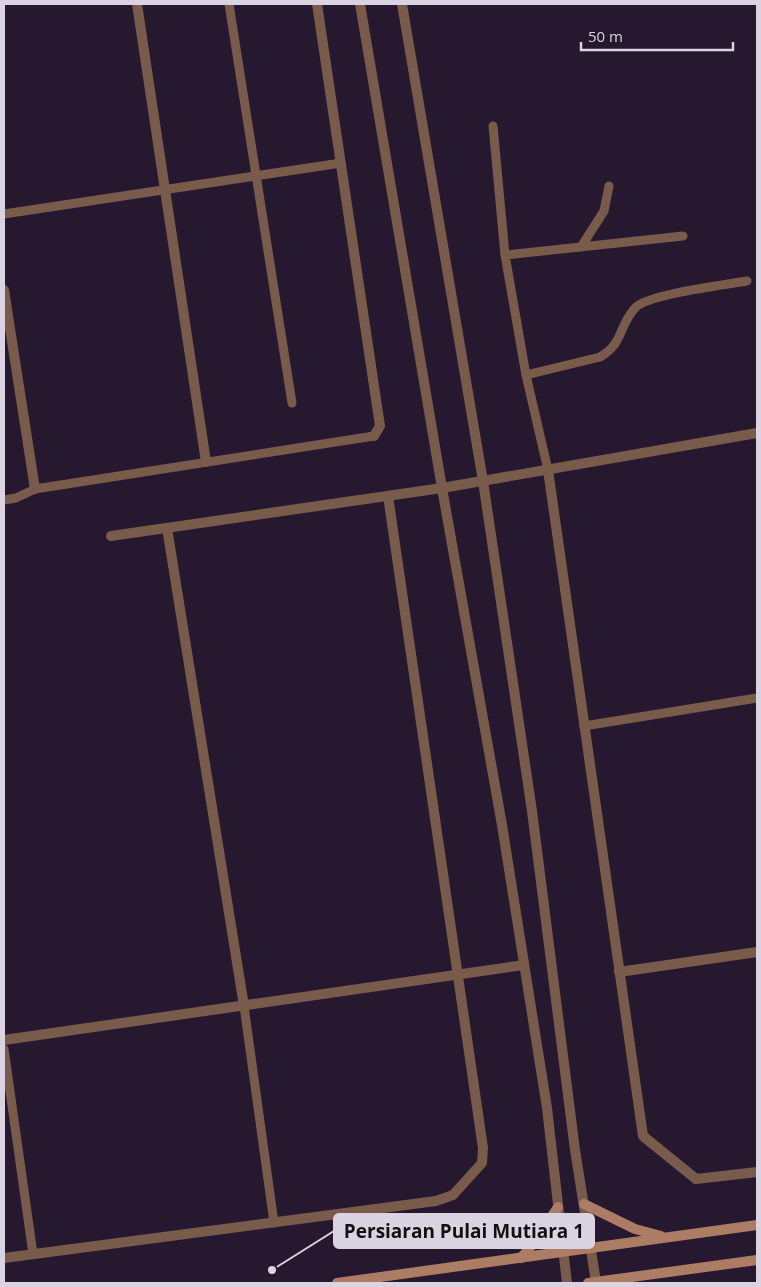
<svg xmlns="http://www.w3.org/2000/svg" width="761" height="1287" viewBox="0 0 761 1287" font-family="'Open Sans',sans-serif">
<rect width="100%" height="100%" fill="#26182e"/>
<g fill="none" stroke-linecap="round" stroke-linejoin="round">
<!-- service -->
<g stroke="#795b4c" stroke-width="9">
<path d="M229,4L292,403"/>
<path d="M493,126L505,255"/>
<path d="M4,214L341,163"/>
<path d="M581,247L604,211L609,186"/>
<path d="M526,375L600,357C624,343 618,327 635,308C648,294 725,285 747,281"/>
<path d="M548,470L526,375L505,255L683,236"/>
<path d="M4,500L16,498L35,489L374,436"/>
<path d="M584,726L757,698"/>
<path d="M244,1006L274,1223"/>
<path d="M4,1049L33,1254"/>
</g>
<!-- minor -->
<g stroke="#795b4c" stroke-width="10">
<path d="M137,4L206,462"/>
<path d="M317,4L380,426L374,436"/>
<path d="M4,290L35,489"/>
<path d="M548,470L643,1136L696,1179L757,1172"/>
<path d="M167,528L244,1006"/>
<path d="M111,536L442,488L757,433"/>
<path d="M619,972L757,952"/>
<path d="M4,1040L524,965"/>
<path d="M4,1258L436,1201L453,1195L482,1163L483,1148L388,496"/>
</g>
<!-- tertiary -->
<g stroke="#795b4c" stroke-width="10">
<path d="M360,4L442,488L502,825L547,1108L567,1283"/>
<path d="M402,4L483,481L532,811L575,1150L596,1282"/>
</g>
<!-- secondary -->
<g stroke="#ac7d64" stroke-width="10">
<path d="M584,1204L635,1229L661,1236"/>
<path d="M521,1258L538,1238L558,1207"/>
<path d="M337,1283L757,1225"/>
<path d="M588,1283L757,1260"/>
</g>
</g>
<!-- callouts -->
<path fill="none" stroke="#dcd3e2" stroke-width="2" d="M272 1270L334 1231"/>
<circle fill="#dcd3e2" stroke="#26182e" stroke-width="2" cx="272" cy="1270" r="5"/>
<rect fill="#dcd3e2" stroke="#dcd3e2" stroke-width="2" x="334" y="1214" width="260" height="34" rx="5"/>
<g font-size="19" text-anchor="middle" font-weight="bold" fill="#111">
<text x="464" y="1238">Persiaran Pulai Mutiara 1</text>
</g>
<!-- border -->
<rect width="761" height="1287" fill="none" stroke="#dcd3e2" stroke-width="10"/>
<!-- scale -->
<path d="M581 42v8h152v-8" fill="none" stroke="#dcd3e2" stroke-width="2.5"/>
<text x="588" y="42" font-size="15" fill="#dcd3e2" stroke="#26182e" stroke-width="4" paint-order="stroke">50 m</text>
</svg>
